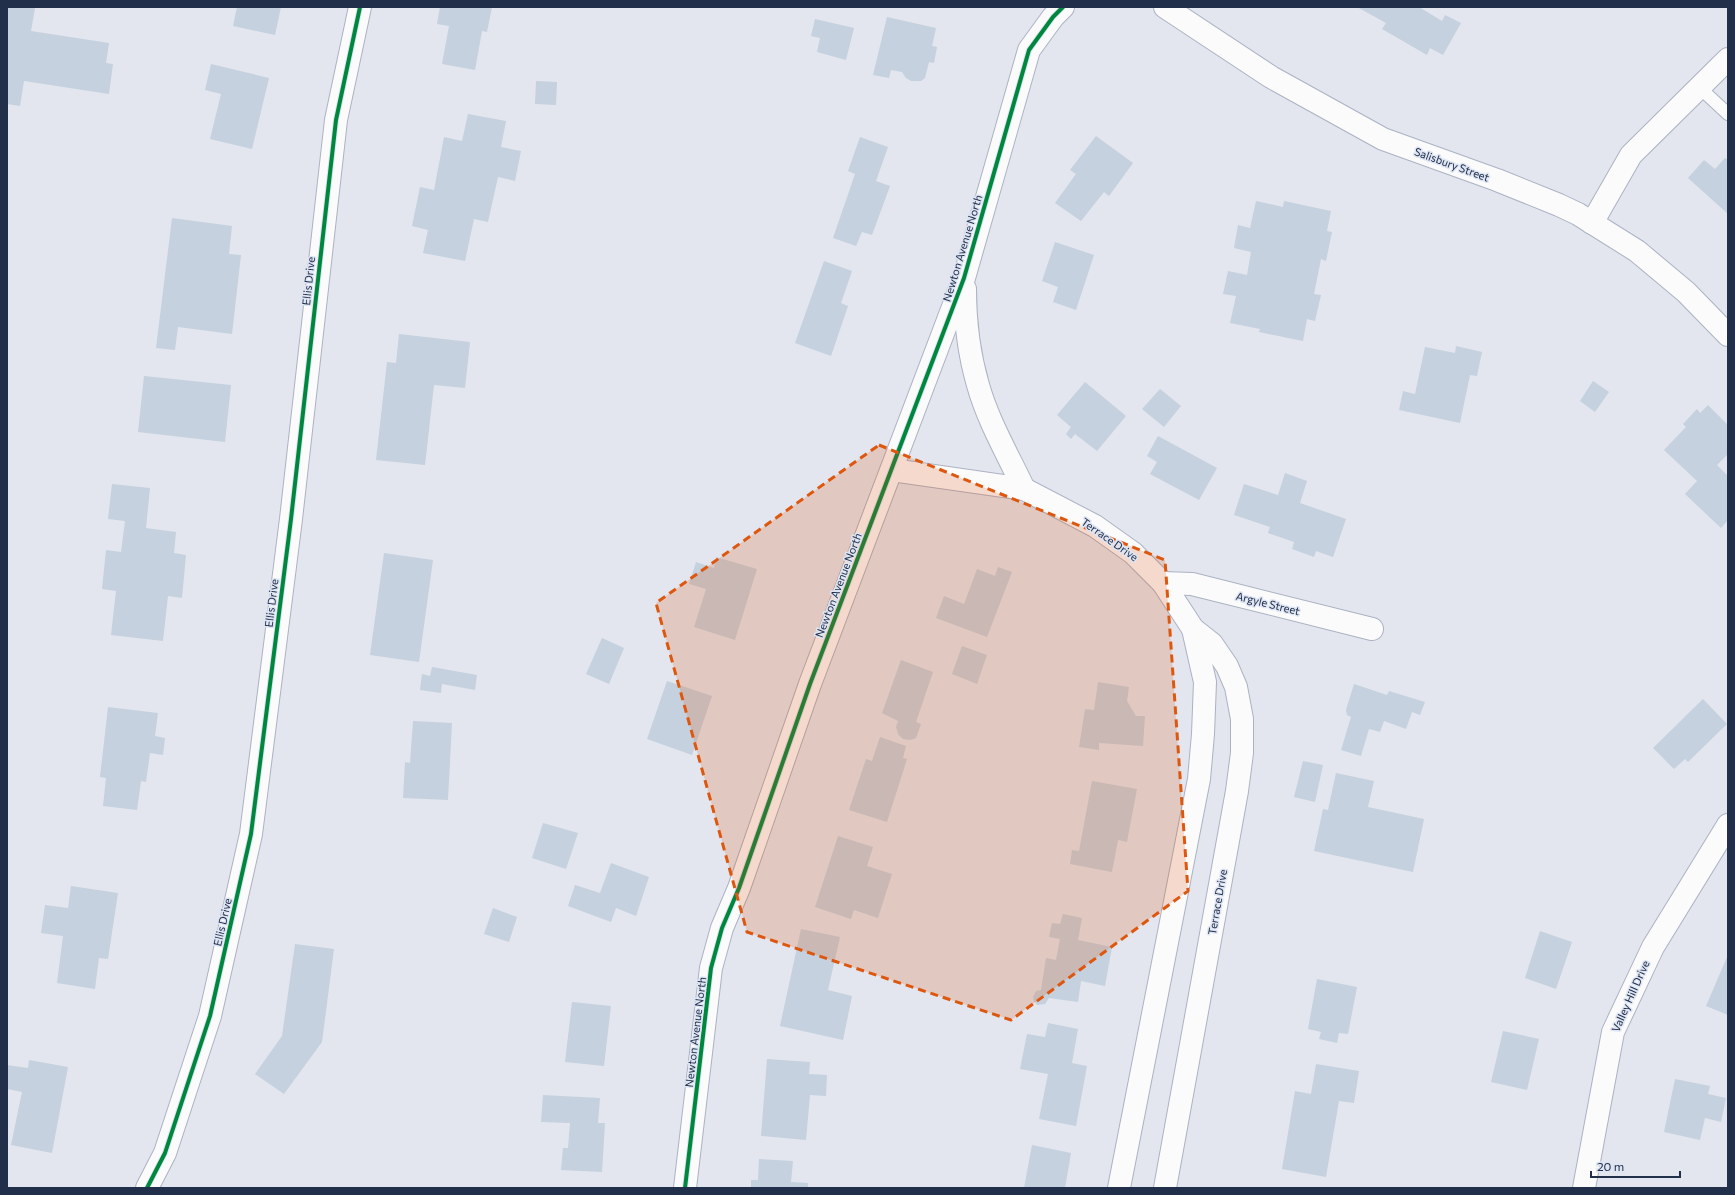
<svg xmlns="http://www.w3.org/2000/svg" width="1735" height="1195" viewBox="0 0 1735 1195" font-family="Commissioner,sans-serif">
<rect width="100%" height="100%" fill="#e3e6ee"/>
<!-- building -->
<g fill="#c5d1de">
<path d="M7,7L35,8L31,31L109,43L106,63L113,64L109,94L24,81L20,106L7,104Z"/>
<path d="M237,7H281L275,35L233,26Z"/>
<path d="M440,7H492L487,32L482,31L475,70L442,64L449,26L437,24Z"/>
<path d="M1357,7H1419L1442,21L1445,15L1461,23L1443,55L1430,48L1427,55L1382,29L1386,23Z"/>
<path d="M887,17L936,28L932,46L937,47L934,63L929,62L925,78L921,81H911L906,78L902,72L891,70L889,78L873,75Z"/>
<path d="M815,19L854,28L846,60L817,52L820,38L811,36Z"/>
<path d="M211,64L269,78L252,149L210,139L221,94L205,90Z"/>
<path d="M536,81L557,82L556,105L535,104Z"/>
<path d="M468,114L506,121L501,147L521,151L515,181L498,177L488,222L474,219L465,261L423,253L428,230L412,226L420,187L434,190L444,137L462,141Z"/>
<path d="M1096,136L1133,163L1109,196L1104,192L1081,221L1055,203L1076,174L1070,170Z"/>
<path d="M860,137L888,147L876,181L890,186L872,235L862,232L856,246L833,238L855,174L848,171Z"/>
<path d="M1725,158L1728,160V214L1688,178L1704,160L1715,169Z"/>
<path d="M1256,201L1283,207L1284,201L1331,211L1327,231L1332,232L1326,261L1321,259L1314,294L1321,295L1315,321L1307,319L1303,341L1259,332L1260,329L1230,323L1236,296L1223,294L1228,271L1247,275L1251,252L1234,248L1238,225L1250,228Z"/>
<path d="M172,218L232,226L229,254L241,255L232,334L178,327L175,350L156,348Z"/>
<path d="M1055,242L1094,255L1076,310L1053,302L1058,287L1042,281Z"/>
<path d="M824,261L852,271L841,303L848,306L831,356L795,343Z"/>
<path d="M399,334L470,342L465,388L434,385L425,465L376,460L387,362L396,363Z"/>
<path d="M1456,346L1482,352L1477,376L1470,375L1460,423L1399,410L1403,391L1415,394L1425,347L1455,353Z"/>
<path d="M144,376L231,385L225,442L138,432Z"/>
<path d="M1593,381L1609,392L1595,412L1580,401Z"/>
<path d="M1085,382L1126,416L1097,451L1075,434L1071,439L1066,434L1071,427L1057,415Z"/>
<path d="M1160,389L1181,406L1164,427L1142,409Z"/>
<path d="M1708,405L1728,425V454L1717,465L1728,476V520L1721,528L1685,494L1697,481L1664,450L1686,427L1683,424L1697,409L1700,413Z"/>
<path d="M1158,436L1217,468L1199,500L1150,474L1157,462L1147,456Z"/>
<path d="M1285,473L1307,481L1300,503L1346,519L1333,557L1316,551L1314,557L1292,549L1294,542L1268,533L1270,527L1234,515L1244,484L1278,495Z"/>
<path d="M112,484L150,488L146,528L176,532L174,553L186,555L182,598L168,596L163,641L111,635L116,591L102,589L106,550L121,552L125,521L108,519Z"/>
<path d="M384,553L433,560L419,662L370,655Z"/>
<path d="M716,557L757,569L735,640L694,627L706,589L689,584L696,562L714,568Z"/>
<path d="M998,567L1012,572L987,637L936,618L944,596L964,604L977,569L995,576Z"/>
<path d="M602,638L624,648L609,684L586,674Z"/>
<path d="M962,646L987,655L977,684L952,674Z"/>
<path d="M901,660L933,672L916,722L921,724L916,738L910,740L903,739L898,734L896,727L898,721L882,713Z"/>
<path d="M432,667L477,675L475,690L442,684L441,693L420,690L422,674L430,676Z"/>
<path d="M667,681L712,696L692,755L647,739Z"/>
<path d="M1098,682L1129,687L1127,701L1136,716H1145L1143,746L1099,743V750L1079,747L1085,709L1094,710Z"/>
<path d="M1354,684L1387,695L1389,691L1425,702L1420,715L1412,712L1406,729L1384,721L1380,732L1369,729L1361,756L1341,750L1351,717L1347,715L1346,710Z"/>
<path d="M1703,699L1727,724L1688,762L1685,759L1674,769L1653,748Z"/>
<path d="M108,707L158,713L155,736L165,738L163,755L150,753L146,782L141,781L137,810L103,806L106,778L100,777Z"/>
<path d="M413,721L452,723L448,800L403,798L405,762L410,763Z"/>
<path d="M880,737L906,746L903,758L907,759L887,822L849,810L866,759L872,761Z"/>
<path d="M1303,761L1323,765L1315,802L1294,797Z"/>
<path d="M1336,773L1374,781L1368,807L1424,819L1413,872L1314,851L1323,809L1328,810Z"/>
<path d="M1092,781L1137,789L1127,842L1118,840L1112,872L1070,864L1072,850L1079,851Z"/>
<path d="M543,823L578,833L566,869L532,858Z"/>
<path d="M838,836L873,847L867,866L892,874L878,918L854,910L851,919L815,907Z"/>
<path d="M611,863L649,877L636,916L616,908L611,922L568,906L575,885L600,893Z"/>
<path d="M71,886L118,893L108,959L99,958L95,989L57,983L63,936L41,933L45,905L68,908Z"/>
<path d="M493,908L517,917L509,942L484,934Z"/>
<path d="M1063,914L1082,918L1078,940L1112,947L1105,986L1081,981L1078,1002L1049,998L1045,1004L1037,1005L1034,1001L1033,997L1036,991L1041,990L1046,958L1056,960L1060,939L1049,937L1052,923L1060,924Z"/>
<path d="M801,929L840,937L828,990L852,996L843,1040L780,1026Z"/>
<path d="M1540,931L1572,942L1556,989L1525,978Z"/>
<path d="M295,944L334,949L322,1042L284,1094L255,1074L282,1036Z"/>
<path d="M1727,957L1728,958V1015L1706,1006Z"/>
<path d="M1317,979L1357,987L1348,1034L1339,1033L1337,1043L1319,1039L1321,1032L1308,1029Z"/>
<path d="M572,1002L611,1006L604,1066L565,1062Z"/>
<path d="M1048,1023L1078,1029L1072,1063L1087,1066L1076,1126L1039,1119L1048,1074L1020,1069L1027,1034L1045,1037Z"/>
<path d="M1503,1031L1539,1039L1527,1090L1491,1082Z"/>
<path d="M767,1059L810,1062L809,1074L827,1075L826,1096L810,1095L806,1140L761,1136Z"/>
<path d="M29,1060L68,1067L52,1153L11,1145L22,1092L7,1089V1065L28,1068Z"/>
<path d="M1316,1064L1359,1071L1354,1103L1339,1101L1326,1177L1282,1169L1295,1091L1311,1094Z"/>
<path d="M1675,1079L1710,1086L1708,1094L1726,1098L1721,1122L1705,1118L1700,1140L1664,1132Z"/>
<path d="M543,1095L600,1098L598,1123H605L602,1172L561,1170L563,1148H568L570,1123L541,1122Z"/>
<path d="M1032,1145L1071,1153L1065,1188H1024Z"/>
<path d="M759,1159L793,1161L791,1182L808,1183V1188H751V1180H758Z"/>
</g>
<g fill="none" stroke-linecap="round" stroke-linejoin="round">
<defs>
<path id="lane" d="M1700,88L1728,114"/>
<g id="street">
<path d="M1592,223L1631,155L1728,59"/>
<path d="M965,289C965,322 969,354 978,385C988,421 1008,455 1024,489"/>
<path d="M892,470L1024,489L1095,526L1133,553L1163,583L1193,629L1212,644L1227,666L1236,687L1242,719V753L1237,791L1165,1188"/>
<path d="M1163,583L1192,584L1372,629"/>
<path d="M147,1188L165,1153L210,1016L251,834L291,519L336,120L360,7"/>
<path d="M685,1188L711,968L722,928L739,888L810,684L964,278L1029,50L1053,17L1063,7"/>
<path d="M1119,1188L1199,779L1203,734L1205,682L1193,629"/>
<path d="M1584,1188L1613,1032L1653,947L1728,825"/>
</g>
<path id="secondary" d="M1165,7L1271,77L1383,139L1497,180L1559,205L1578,214L1637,251L1686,292L1728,335"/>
</defs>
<!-- lane casing -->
<use href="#lane" stroke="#abb2c2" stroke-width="14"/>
<!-- street casing -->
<use href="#street" stroke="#abb2c2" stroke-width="24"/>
<!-- secondary casing -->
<use href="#secondary" stroke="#abb2c2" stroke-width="24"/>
<!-- lane -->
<use href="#lane" stroke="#fbfbfc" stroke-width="12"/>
<!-- street -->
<use href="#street" stroke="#fbfbfc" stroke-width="22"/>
<!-- secondary -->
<use href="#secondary" stroke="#fbfbfc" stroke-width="22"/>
<defs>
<g id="cycleway">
<path d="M147,1188L165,1153L210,1016L251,834L291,519L336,120L360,7"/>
<path d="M685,1188L711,968L722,928L739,888L810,684L964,278L1029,50L1053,17L1063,7"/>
</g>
</defs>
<!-- cycleway casing -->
<use href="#cycleway" stroke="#dee5f3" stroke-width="6"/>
<!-- cycleway -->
<use href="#cycleway" stroke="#00873e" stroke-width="4"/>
</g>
<!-- marked area -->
<path fill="#de570f" fill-opacity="0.2" stroke="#de570f" stroke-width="3" stroke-dasharray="8 5" stroke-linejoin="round" d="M879,445L1165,560L1188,891L1011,1020L747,932L656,603Z"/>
<g text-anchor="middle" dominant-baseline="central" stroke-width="3" stroke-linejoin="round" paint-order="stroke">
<!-- street labels -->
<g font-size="11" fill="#222f4b" stroke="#dee5f3">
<text transform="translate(1452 164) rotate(20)">Salisbury Street</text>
<text transform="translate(962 248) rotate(-73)">Newton Avenue North</text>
<text transform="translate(308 281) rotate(-84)">Ellis Drive</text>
<text transform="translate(1110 539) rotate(35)">Terrace Drive</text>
<text transform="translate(838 585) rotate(-69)">Newton Avenue North</text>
<text transform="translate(271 603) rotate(-83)">Ellis Drive</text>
<text transform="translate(1268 603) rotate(14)">Argyle Street</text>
<text transform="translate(1217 902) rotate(-80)">Terrace Drive</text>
<text transform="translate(222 922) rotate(-77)">Ellis Drive</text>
<text transform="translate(1630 996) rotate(-66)">Valley Hill Drive</text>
<text transform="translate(695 1032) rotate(-83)">Newton Avenue North</text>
</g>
</g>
<!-- border -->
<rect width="1735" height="1195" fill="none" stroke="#222f4b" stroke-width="16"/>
<!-- scale -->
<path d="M1591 1171v6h89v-6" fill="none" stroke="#222f4b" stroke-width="2"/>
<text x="1597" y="1171" font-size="12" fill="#222f4b" stroke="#dee5f3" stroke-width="3" paint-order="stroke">20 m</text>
</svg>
